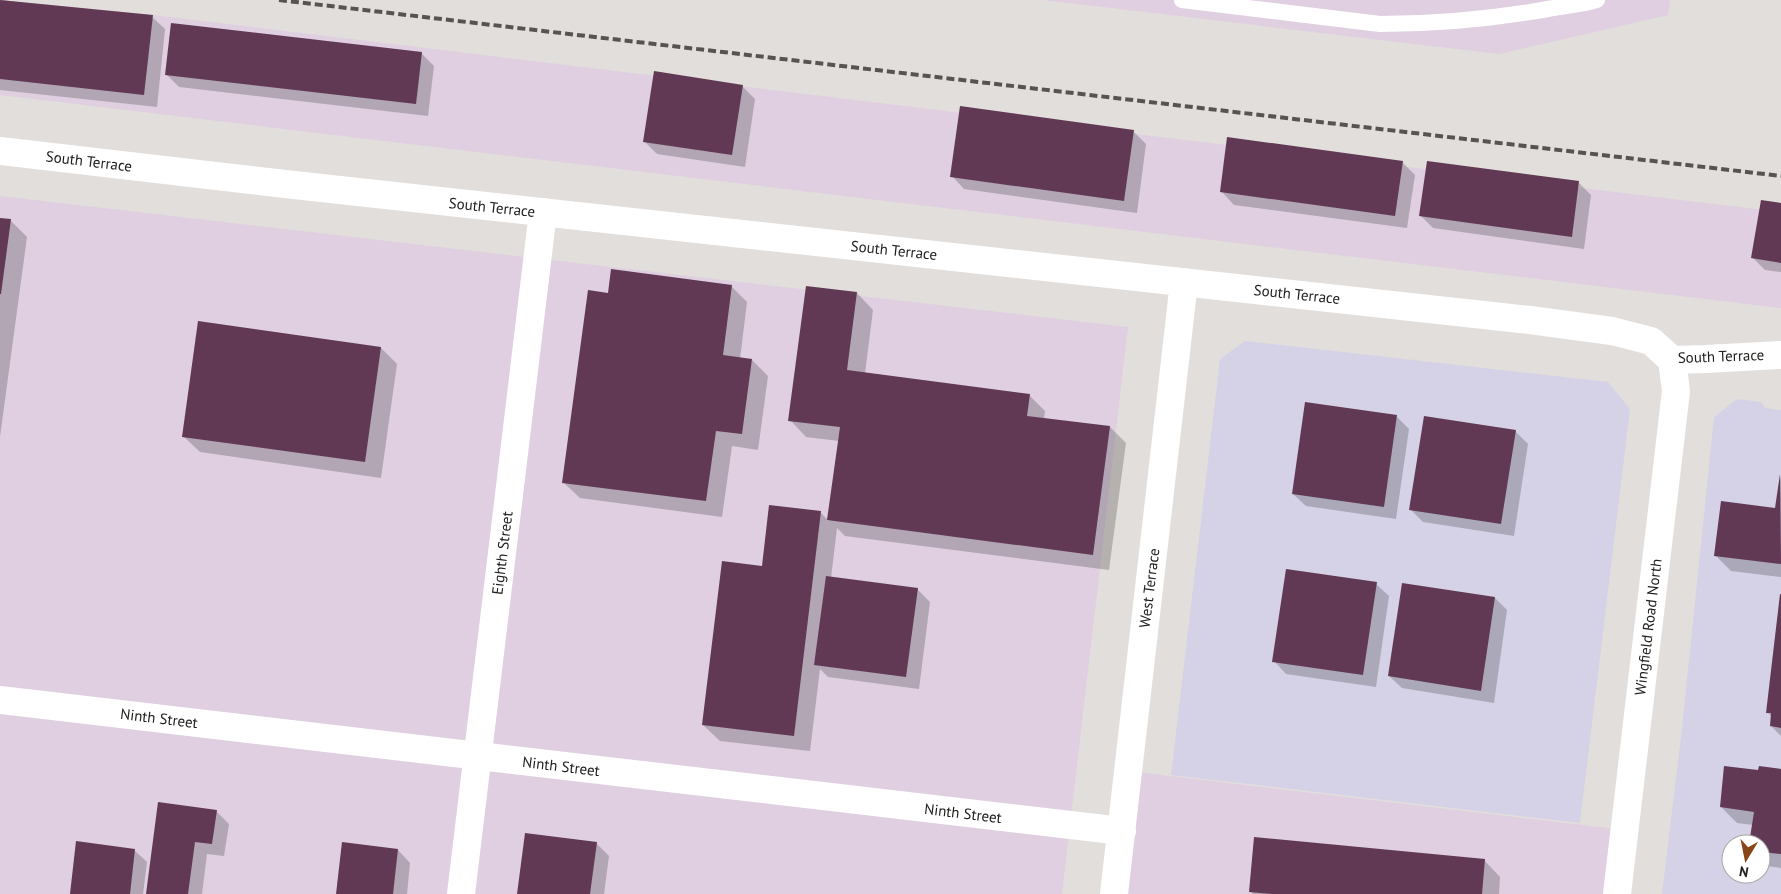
<svg xmlns="http://www.w3.org/2000/svg" width="1781" height="894" viewBox="0 0 1781 894" font-family="'PT Sans',sans-serif">
<rect width="100%" height="100%" fill="#e2dedb"/>
<!-- commercial -->
<g fill="#d5d2e8" fill-rule="evenodd">
<path d="M1245,341L1608,382L1630,409L1580,823L1171,775L1220,359Z"/>
<path d="M1737,399L1761,402L1765,408L1781,410V894H1662L1682,728L1714,417ZM1731,844H1761V874H1731Z"/>
</g>
<!-- industrial -->
<g fill="#dfcfe1">
<path d="M0,0L153,15L1781,212V308L0,95Z"/>
<path d="M1043,0H1670L1668,15L1499,54Z"/>
<path d="M0,196L1128,327L1062,894H0Z"/>
<path d="M1128,771L1624,830L1617,894H1114Z"/>
</g>
<!-- shadow -->
<g fill="#0003">
<path d="M0,0L152,17L165,29L157,107L0,90Z"/>
<path d="M421,53L434,66L428,116L179,87L166,74Z"/>
<path d="M742,86L755,99L745,167L657,154L644,141Z"/>
<path d="M1133,131L1146,144L1137,213L964,189L952,176Z"/>
<path d="M1402,162L1415,175L1407,228L1234,205L1222,192Z"/>
<path d="M1578,182L1591,195L1584,249L1433,228L1421,216Z"/>
<path d="M1781,205V272L1765,270L1752,257Z"/>
<path d="M0,219L11,221L27,237L0,437Z"/>
<path d="M731,286L747,302L740,359L752,360L768,376L758,450L732,446L722,517L580,498L563,482L609,294Z"/>
<path d="M807,287L857,293L873,310L865,373L1029,395L1045,411L1044,419L1110,427L1126,443L1109,570L845,536L837,528L831,578L917,589L930,602L919,689L828,677L820,669L810,751L720,741L703,725L763,567L820,512L829,521L839,441L806,437L790,420Z"/>
<path d="M199,323L381,348L397,364L381,478L200,452L183,436Z"/>
<path d="M1396,416L1409,429L1396,519L1306,506L1293,494Z"/>
<path d="M1515,431L1528,444L1514,536L1423,522L1410,509Z"/>
<path d="M1781,475V577L1731,571L1715,555L1776,510Z"/>
<path d="M1376,584L1389,596L1376,687L1286,674L1274,661Z"/>
<path d="M1781,594V736L1771,726L1772,717L1767,712Z"/>
<path d="M1495,598L1507,610L1494,703L1402,688L1389,676Z"/>
<path d="M1781,770V868L1766,866L1761,861V844H1751L1753,825L1737,823L1721,807L1759,771Z"/>
<path d="M216,811L229,824L224,856L207,854L202,894H147Z"/>
<path d="M596,843L609,856L604,894H519Z"/>
<path d="M134,850L147,862L143,894H71Z"/>
<path d="M398,850L410,863L407,894H337Z"/>
<path d="M1484,860L1500,877L1499,894H1253L1250,891Z"/>
</g>
<!-- building -->
<g fill="#613955">
<path d="M0,0L153,15L144,95L0,79Z"/>
<path d="M171,23L422,52L416,104L165,75Z"/>
<path d="M654,71L743,85L732,155L643,142Z"/>
<path d="M960,106L1134,130L1124,201L950,177Z"/>
<path d="M1227,137L1403,161L1395,216L1220,192Z"/>
<path d="M1427,161L1579,181L1572,237L1419,216Z"/>
<path d="M1761,200L1781,203V263L1751,258Z"/>
<path d="M0,218L11,219L1,294H0Z"/>
<path d="M611,269L732,285L723,355L752,359L742,434L716,431L706,501L562,483L588,290L608,293Z"/>
<path d="M806,286L857,292L847,370L1030,394L1027,416L1110,426L1093,555L827,520L840,427L788,421Z"/>
<path d="M198,321L381,347L365,462L182,437Z"/>
<path d="M1305,402L1397,415L1384,507L1292,494Z"/>
<path d="M1424,416L1516,430L1501,524L1409,510Z"/>
<path d="M1780,474L1781,564L1714,556L1721,501L1775,508Z"/>
<path d="M769,505L821,511L794,736L702,725L722,561L762,566Z"/>
<path d="M1286,569L1377,582L1363,675L1272,662Z"/>
<path d="M826,576L918,588L906,677L814,665Z"/>
<path d="M1402,583L1495,597L1481,691L1388,676Z"/>
<path d="M1780,594H1781V728L1770,726L1771,713H1766Z"/>
<path d="M1724,766L1758,770L1759,766L1781,769V854L1761,852V844H1749L1754,812L1720,807Z"/>
<path d="M158,802L217,810L212,844L195,842L188,894H146Z"/>
<path d="M525,833L597,842L590,894H517Z"/>
<path d="M1254,837L1485,859L1482,894H1272L1249,892Z"/>
<path d="M76,841L135,849L130,894H70Z"/>
<path d="M342,842L398,849L393,894H336Z"/>
</g>
<g fill="none" stroke-linecap="round" stroke-linejoin="round">
<!-- service -->
<path stroke="#fff" stroke-width="16" d="M1182,0L1380,24C1437,24 1492,19 1548,9C1564,6 1582,5 1597,0"/>
<!-- minor -->
<g stroke="#fff" stroke-width="28">
<path d="M0,151L285,184L1530,320L1612,331L1651,341L1672,360L1706,359L1781,355"/>
<path d="M0,700L1122,831"/>
<path d="M461,894L543,212"/>
<path d="M1114,894L1184,282"/>
<path d="M1617,894L1676,391L1672,360"/>
</g>
<!-- rail -->
<path stroke="#565452" stroke-width="4" stroke-dasharray="8 4" stroke-linecap="butt" d="M279,0L1781,176"/>
</g>
<g text-anchor="middle" dominant-baseline="central" stroke-width="5" stroke-linejoin="round" paint-order="stroke">
<!-- street labels -->
<g font-size="15" fill="#21201e" stroke="#fff">
<text transform="translate(89 161) rotate(7)">South Terrace</text>
<text transform="translate(492 207) rotate(6)">South Terrace</text>
<text transform="translate(894 250) rotate(6)">South Terrace</text>
<text transform="translate(1297 294) rotate(6)">South Terrace</text>
<text transform="translate(1721 356) rotate(-2)">South Terrace</text>
<text transform="translate(502 553) rotate(-83)">Eighth Street</text>
<text transform="translate(1149 588) rotate(-83)">West Terrace</text>
<text transform="translate(1648 627) rotate(-83)">Wingfield Road North</text>
<text transform="translate(159 718) rotate(7)">Ninth Street</text>
<text transform="translate(561 766) rotate(7)">Ninth Street</text>
<text transform="translate(963 813) rotate(7)">Ninth Street</text>
</g>
</g>
<!-- north arrow -->
<g transform="translate(1746 859) rotate(190)"><circle r="24" fill="#ffffff" stroke="#a6a6a5"/>
<path d="M0-4L9 19L0 12L-9 19Z" fill="#884518"/>
<text y="-8" font-size="14" font-weight="bold" text-anchor="middle" fill="#21201e">N</text>
</g>
</svg>
